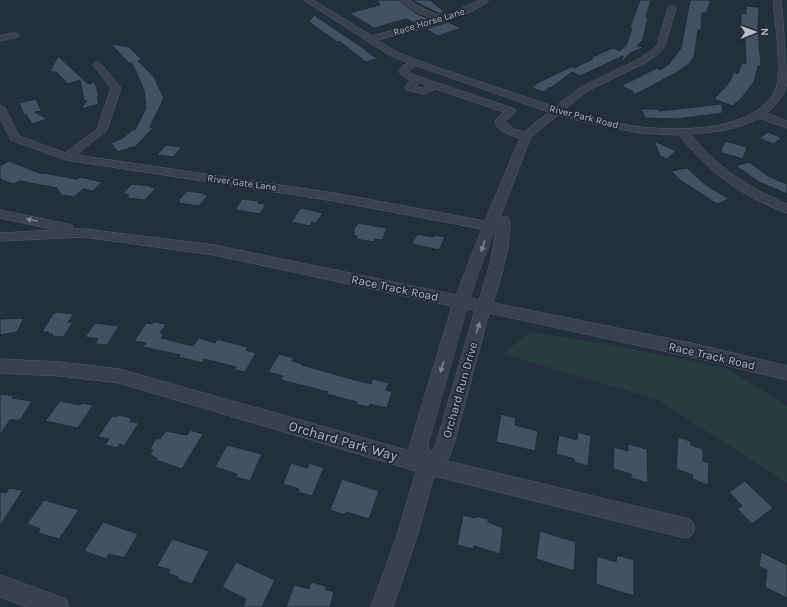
<svg xmlns="http://www.w3.org/2000/svg" width="787" height="607" viewBox="0 0 787 607" font-family="Karla,sans-serif">
<rect width="100%" height="100%" fill="#242f3e"/>
<!-- green -->
<path fill="#263c3f" d="M530,332L605,344L727,368L787,406V483L658,400L503,354Z"/>
<!-- building -->
<g fill="#455162" stroke="#1f2835">
<path d="M377,0H399L417,14L430,19L415,23L406,19L374,28L349,13L380,5Z"/>
<path d="M412,0H430L445,12L440,14Z"/>
<path d="M640,0H651L646,17H648L643,40L637,46L644,47L630,53L621,63L623,56L580,76L572,72L551,88L550,87L544,92L532,88L537,83L573,66L574,68L593,59L590,58L613,48L620,51L627,44L632,28L630,27Z"/>
<path d="M690,0H711L706,13H702L701,30H698L694,57L689,64L676,73L634,95L632,91L621,86L657,68L660,70L669,64L681,48Z"/>
<path d="M746,6L758,7L759,9L758,27L761,67L758,66L754,82L740,100L732,106L714,99L729,83L734,72L738,74L742,63L746,64L745,39V37L741,36V13L746,14Z"/>
<path d="M314,15L363,48L377,59L366,62L339,41L337,42L309,22Z"/>
<path d="M448,22L461,28L438,36L426,29Z"/>
<path d="M111,44L129,47L142,60L138,61L154,77L164,98L150,127L153,128L136,146L118,152L111,143L123,138L132,130H135L146,108L144,90L132,63H129Z"/>
<path d="M58,56L88,84L95,82L99,97H97L99,104L81,109L87,100L84,101L80,80L68,84L56,72H50Z"/>
<path d="M36,99L41,111L35,112L47,119L32,124L26,114L24,115L19,103Z"/>
<path d="M722,104L723,113L676,119L645,118L641,109H658L659,111Z"/>
<path d="M768,132L782,138L773,144L759,138Z"/>
<path d="M654,141L672,149L676,151L667,159L660,156Z"/>
<path d="M725,141L747,147L743,159L721,153L722,151L721,150Z"/>
<path d="M166,145L182,147L173,157L157,155Z"/>
<path d="M9,161L42,174L43,173L77,179L80,177L102,182L93,191L83,189L74,197L61,195L57,188L20,181L13,184L0,179V166Z"/>
<path d="M749,162L768,176L787,184V194L759,182L736,166Z"/>
<path d="M687,168L706,185L729,199L717,204L680,180L671,171Z"/>
<path d="M132,184L151,186L150,187L156,188L145,200L126,198L129,195L123,193Z"/>
<path d="M187,191L204,193L203,194L208,195L199,206L179,203L180,202L178,201Z"/>
<path d="M242,199L259,201L258,203L266,204L260,214L235,210Z"/>
<path d="M301,208L323,213L316,223L312,222L310,226L291,222Z"/>
<path d="M358,223L387,228L383,238L381,240L375,239L374,242L356,239L357,236L353,235L355,232L353,231Z"/>
<path d="M417,234L434,237L435,235L445,237L439,250L412,244Z"/>
<path d="M57,312L74,314L68,322H73L63,337L52,336L53,334H48L49,332H42L53,314Z"/>
<path d="M24,318L17,332L0,335V319Z"/>
<path d="M154,322L166,324L160,333H164L161,338L193,346L199,338L215,343L217,339L248,347L246,350L256,353L245,372L234,370L236,367L204,359L202,363L179,357L180,355L143,347L146,343L134,341L146,323L152,324Z"/>
<path d="M95,323L119,326L107,345L95,344L98,339L85,337Z"/>
<path d="M279,354L294,358L292,361L302,364V365L348,378L371,384L373,379L389,383L386,390L392,392L387,408L370,404L369,407L356,404L357,402L327,394L328,392L281,380L283,376L268,372Z"/>
<path d="M0,394L14,396L12,398L32,401L20,420H10L0,435Z"/>
<path d="M60,401L80,405L81,403L93,405L78,428L45,421Z"/>
<path d="M501,414L516,418L515,425L538,431L535,451L496,442Z"/>
<path d="M118,415L127,417L132,419L130,421L139,423L124,446L119,444L117,448L105,445L109,439L98,437L112,416L116,417Z"/>
<path d="M190,430L203,434L182,469L156,460L157,458L150,455L153,450L150,449L156,438L160,439L166,431L187,435Z"/>
<path d="M578,432L591,436L588,466L574,462V459L556,454L559,435L577,440Z"/>
<path d="M678,437L690,441L691,445L703,449V461L709,463L708,485L692,479L693,475L676,469Z"/>
<path d="M628,444L647,449L648,483L631,478V474L613,469L614,447L628,451Z"/>
<path d="M227,445L262,454L250,481L235,477L237,474L215,467Z"/>
<path d="M291,463L307,468L309,463L324,468L312,496L298,492L299,489L283,484Z"/>
<path d="M342,479L379,491L369,519L346,512L345,515L330,510Z"/>
<path d="M745,481L773,508L752,524L737,509L742,506L729,492Z"/>
<path d="M9,488L23,490L0,526V492L6,493Z"/>
<path d="M44,500L79,510L59,539L38,533L40,529L27,524Z"/>
<path d="M463,515L476,518V516L488,519V522L503,528L500,554L474,546L473,549L457,545Z"/>
<path d="M103,522L138,534L124,558L109,554L106,559L84,551Z"/>
<path d="M540,531L576,542L574,571L536,559Z"/>
<path d="M172,539L209,551L192,584L177,579L178,577L168,573L170,570L157,566Z"/>
<path d="M761,552L787,565V598L765,587L767,570L759,567Z"/>
<path d="M617,555L634,560V596L596,584L597,556L616,562Z"/>
<path d="M236,562L275,580L262,607H243L246,599L222,587Z"/>
<path d="M311,582L326,586L325,589L334,592L330,607H286L294,585L309,589Z"/>
</g>
<g fill="none" stroke-linecap="round" stroke-linejoin="round">
<defs>
<g id="minor">
<path d="M304,0H313L372,36L435,19L418,13L400,0H409L424,9L443,17L480,0H489C469,19 405,33 377,40L397,52L419,61L555,107L581,87L639,59L652,50L657,45L668,8L669,6H675L676,8L665,46L658,54L645,63L587,91L564,110C589,117 615,124 641,127C681,131 758,132 776,88C782,72 775,20 773,0H781C783,20 787,69 786,87C782,98 775,107 766,113L787,121V128L759,118C738,130 714,132 690,134C717,167 748,188 787,204V213C777,210 768,205 759,201C726,185 702,163 679,135L641,133L597,125L558,115L531,137L500,217H508C516,230 498,287 493,303L696,344L787,366V380L696,358L489,313L454,444L447,461L685,518L692,521L695,528L692,535L685,538L434,476L417,536L393,607H371L397,536L416,471L119,383L60,376L0,373V359L60,362L119,369L410,451V445L452,306L214,255L84,237L0,241V233L56,230L0,218V210L67,224L72,225L73,229H84L214,245L456,295L482,229L334,201L66,160L11,140L0,118V105L5,108L19,136L65,153L97,129L111,88L93,65L97,62L100,63L121,88L107,130L76,155L334,193L485,221L520,138C510,135 497,132 495,121L504,112L436,89L423,94L407,90L405,88L408,83L412,80L408,79L399,72L403,66L409,63L391,56ZM417,66L549,112L524,132L514,129L505,122L516,111L515,109L414,75L409,71ZM421,83L428,86L423,88L415,87ZM494,232H496L490,264L479,300L470,298ZM467,309L475,310L436,444L431,453L428,445Z"/>
<path d="M15,33L19,35L18,37L0,41V36Z"/>
<path d="M0,575L66,599L69,607H27L0,597Z"/>
</g>
</defs>
<!-- minor casing -->
<use href="#minor" stroke="#565f6c" stroke-width="1"/>
<!-- minor -->
<use href="#minor" fill="#38414e" fill-rule="evenodd"/>
</g>
<!-- one-way arrows -->
<defs><path id="oneway-solid" d="M-6-.8H1V-3.2L6.5 0L1 3.2V.8H-6Z"/></defs>
<g fill="#7c8592">
<use href="#oneway-solid" transform="translate(32 220) rotate(-168)"/>
<use href="#oneway-solid" transform="translate(483 246) rotate(109)"/>
<use href="#oneway-solid" transform="translate(478 328) rotate(-71)"/>
<use href="#oneway-solid" transform="translate(442 367) rotate(106)"/>
</g>
<g text-anchor="middle" dominant-baseline="central" stroke-width="3.5" stroke-linejoin="round" paint-order="stroke">
<!-- far-street labels -->
<g font-size="10" fill="#b4bcc9" stroke="#1d2633">
<text transform="translate(429 22) rotate(-17)">Race Horse Lane</text>
<text transform="translate(584 117) rotate(14)">River Park Road</text>
<text transform="translate(242 183) rotate(8)">River Gate Lane</text>
</g>
<!-- street labels -->
<g font-size="12" fill="#b4bcc9" stroke="#1d2633">
<text transform="translate(395 288) rotate(12)">Race Track Road</text>
<text transform="translate(712 356) rotate(13)">Race Track Road</text>
<text transform="translate(460 390) rotate(-74)">Orchard Run Drive</text>
</g>
<!-- near-street labels -->
<g font-size="14" fill="#b4bcc9" stroke="#1d2633">
<text transform="translate(343 441) rotate(16)">Orchard Park Way</text>
</g>
</g>
<!-- north arrow -->
<g transform="translate(755 32) rotate(89)" stroke="#1d2633" stroke-width="3" paint-order="stroke">
<path d="M0-3L7 15L0 10L-7 15Z" fill="#b4bcc9"/>
<text y="-6" font-size="11" font-weight="bold" text-anchor="middle" fill="#b4bcc9">N</text>
</g>
</svg>
